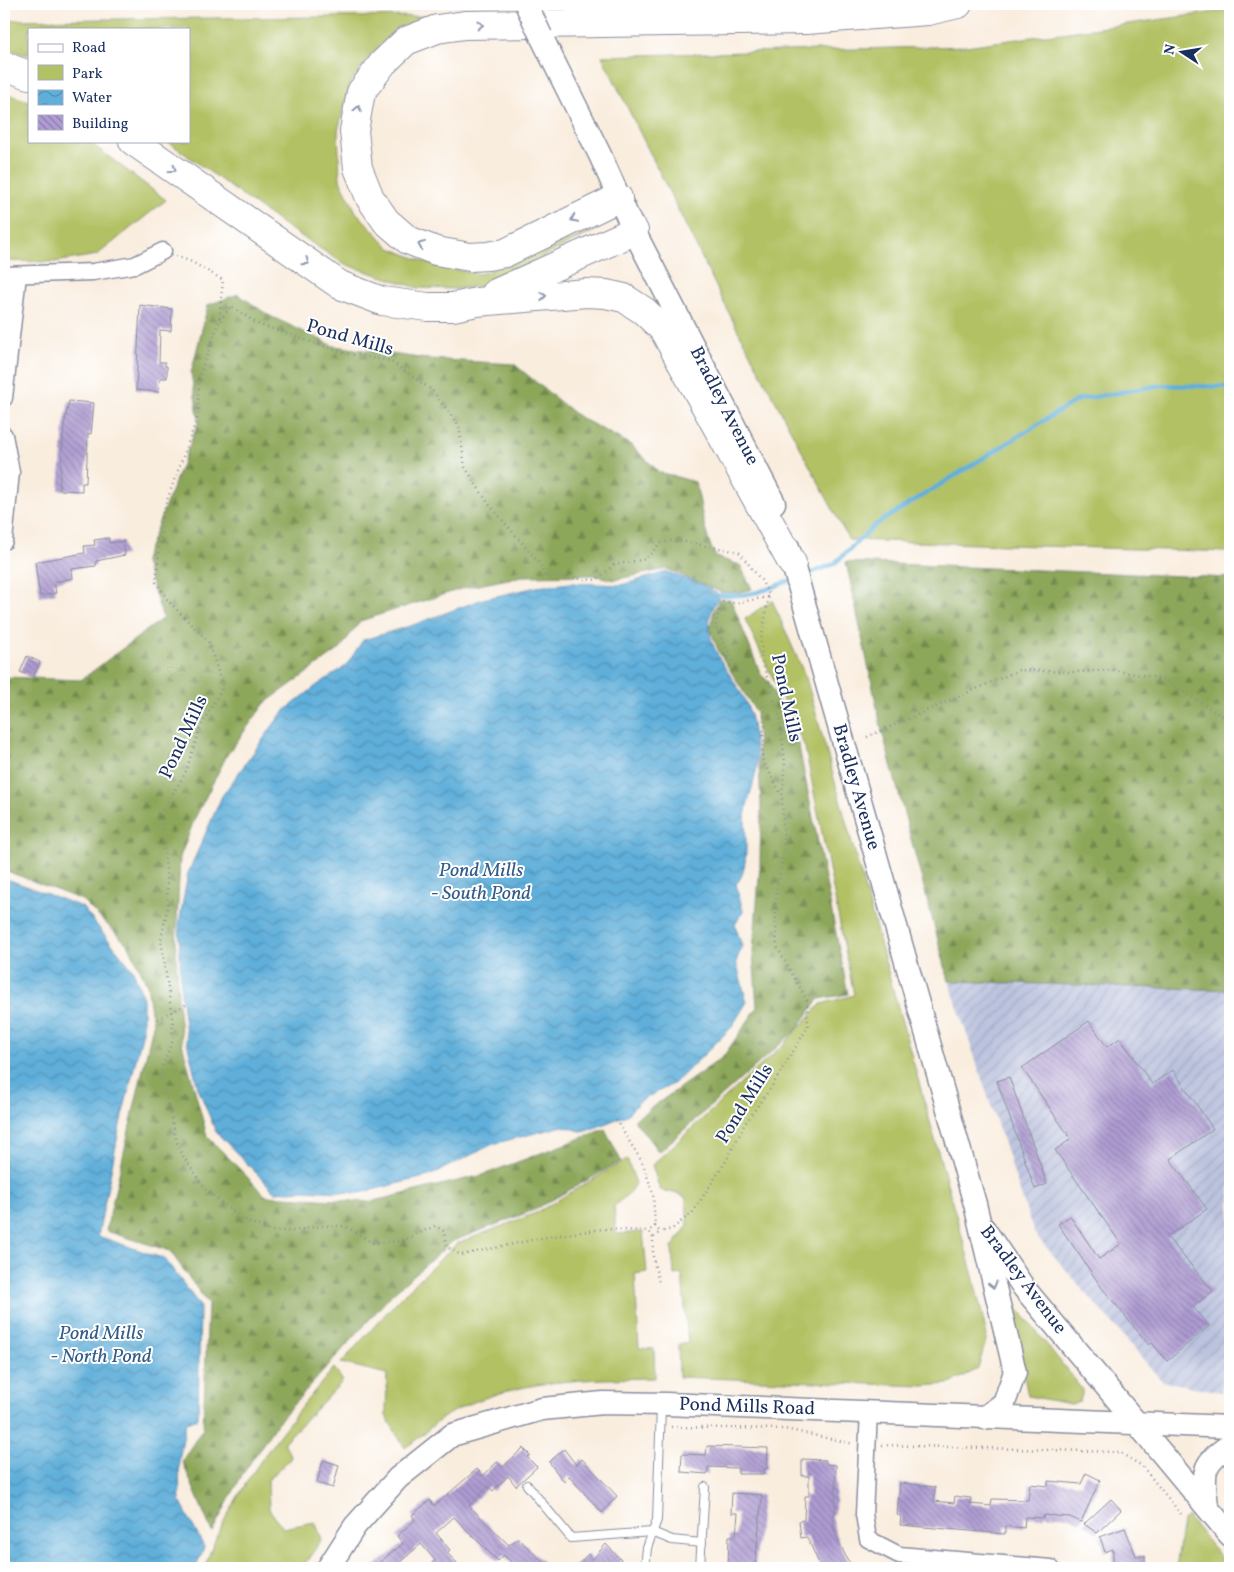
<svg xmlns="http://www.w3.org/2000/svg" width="1234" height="1572" viewBox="0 0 1234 1572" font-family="Vollkorn,serif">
<defs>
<pattern id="industrial-furrows" width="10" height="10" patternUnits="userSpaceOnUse" patternTransform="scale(1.25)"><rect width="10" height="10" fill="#bcc3de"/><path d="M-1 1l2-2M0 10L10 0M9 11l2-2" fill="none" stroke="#a1a8c1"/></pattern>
<pattern id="forest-firs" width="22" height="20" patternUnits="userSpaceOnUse" patternTransform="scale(1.25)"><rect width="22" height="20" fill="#8da75a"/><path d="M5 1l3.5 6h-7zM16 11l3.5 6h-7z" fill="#72884e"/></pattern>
<pattern id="water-waves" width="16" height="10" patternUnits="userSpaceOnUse" patternTransform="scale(1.25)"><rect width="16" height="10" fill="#5fafda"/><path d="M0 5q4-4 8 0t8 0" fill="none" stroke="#4e8fb4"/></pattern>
<pattern id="building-back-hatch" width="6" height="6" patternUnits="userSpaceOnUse" patternTransform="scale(1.25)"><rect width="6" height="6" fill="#ae9bd1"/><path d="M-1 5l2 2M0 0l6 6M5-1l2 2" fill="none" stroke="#8d7fad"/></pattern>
</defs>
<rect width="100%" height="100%" fill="#fff"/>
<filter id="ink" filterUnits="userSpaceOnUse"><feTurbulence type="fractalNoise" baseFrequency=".02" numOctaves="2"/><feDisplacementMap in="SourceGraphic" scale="10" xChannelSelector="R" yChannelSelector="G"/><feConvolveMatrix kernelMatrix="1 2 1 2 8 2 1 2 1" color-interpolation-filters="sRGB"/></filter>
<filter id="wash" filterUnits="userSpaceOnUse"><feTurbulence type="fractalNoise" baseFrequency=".0096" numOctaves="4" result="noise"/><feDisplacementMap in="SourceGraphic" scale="20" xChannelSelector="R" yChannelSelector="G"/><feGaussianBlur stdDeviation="1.12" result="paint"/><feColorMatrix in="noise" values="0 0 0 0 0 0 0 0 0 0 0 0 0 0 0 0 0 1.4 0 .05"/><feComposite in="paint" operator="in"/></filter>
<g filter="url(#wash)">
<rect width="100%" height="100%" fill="#f9edde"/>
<!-- industrial -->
<path fill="url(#industrial-furrows)" d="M949,981L1230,990V1314L1221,1392L1162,1381L1034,1233Z"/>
<!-- green -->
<g fill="#b2c164" stroke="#667861">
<path d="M1230,10V552L849,540L734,323L602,56L966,46Z"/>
<path d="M442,16L396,28L370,56L350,83L338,131L340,180L356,212L390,248L435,266L480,274L596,230L484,286L455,289L418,288L344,264L275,219L167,141H189V29H29V55L4,49V20Z"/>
<path d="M4,93L29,101V141H88L166,200L97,255L55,262L4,261Z"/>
<path d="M772,600L806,678L973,1276L987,1336L978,1369L948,1384L923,1386L679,1377L678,1345L688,1343L682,1274L674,1275L672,1248L688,1225L686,1198L678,1194L660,1190L652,1165L783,1045L821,1004L854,995L805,747L745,619Z"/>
<path d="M627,1159L636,1183L628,1194L614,1206L616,1234L643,1232L647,1272L635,1274L639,1348L654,1349L655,1378C585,1379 517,1379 454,1411C437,1420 421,1437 405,1448L386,1416L387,1374L341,1363L400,1298L456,1244L536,1213Z"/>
<path d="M1008,1296L1083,1390L1080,1401L1071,1404L1028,1396Z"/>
<path d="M334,1368L343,1381L284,1442L291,1458L268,1480L269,1509L283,1528L315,1522L322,1539L302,1568H205C210,1549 218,1533 227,1516C256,1461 294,1415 334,1368Z"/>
<path d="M1187,1516L1230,1568H1176L1183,1521Z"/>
</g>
<!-- forest -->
<g fill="url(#forest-firs)" stroke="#546b5c">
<path d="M238,294L268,315L334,346L427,359L514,364L576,415L631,445L659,472L695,482C703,508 702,532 716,557L740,565L752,589L738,593L721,592L667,569L613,580L595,575L523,576L464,588L360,621L340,649L265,703L227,755L195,818L180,857L176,945L178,1002L182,1043L207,1136L266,1196L369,1202L483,1175L605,1129L621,1161L534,1210L453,1241L393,1293L277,1423L242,1475L212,1532L182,1461L203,1428L208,1304L170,1251L106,1231L153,1025L147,984L129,946L82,900L4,870V677L81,680L163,618L144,560L199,421L191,373L208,305Z"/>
<path d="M846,562L1230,578V990L949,981L882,731Z"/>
<path d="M719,599L731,600L761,675L769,682L799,747L848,994L819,999L797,1029L659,1152L634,1120L723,1057L757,1008L753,952L760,866L761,803L756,712L719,652L710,629L714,611Z"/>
</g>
<!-- water -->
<g fill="url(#water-waves)" stroke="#3d6f9c">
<path d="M667,572L701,584L720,595C690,637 731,668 747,705C751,715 753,728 754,739C755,746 757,754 757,762C757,781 745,801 745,822C746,839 749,872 736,884L743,911L735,925L742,946L736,962L747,1002L731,1028L675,1083L640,1101L627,1115L584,1132L563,1126L493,1144L429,1176L360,1193L304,1190L275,1192L216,1132L198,1088L187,1042L181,993L179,924L188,873L222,796L282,713L316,686L346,666L363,640L413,625L483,599L537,587L571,583L621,585Z"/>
<path d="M4,880H10L82,907L133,970L143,998V1031L120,1125L98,1236L165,1259L200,1306L198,1418L186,1422L179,1461L180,1501L204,1547L196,1568H4Z"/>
</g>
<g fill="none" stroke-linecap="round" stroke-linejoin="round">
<!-- stream -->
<g stroke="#5fafda" stroke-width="4.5">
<path d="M803,576L834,564L875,525L1077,400L1161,385L1230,387"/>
<path d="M720,595C746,598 767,590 791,580"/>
</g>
</g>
<g id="blocks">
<!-- building -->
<g fill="url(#building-back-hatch)">
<path d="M140,305L172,309L171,331L160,330L159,362H165V366H167V378H160L159,392L136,390Z"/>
<path d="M69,401L94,403L91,434L88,433L86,483H82V491L59,490L64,426Z"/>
<path d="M109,538V543L123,541L125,555L96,561V566L72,569L73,578L54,582L56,593L40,596L35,562L85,553L84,546L95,545L94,540Z"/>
<path d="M27,656L40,662L33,677L20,672Z"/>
<path d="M1089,1021L1107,1047L1120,1038L1152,1084L1173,1070L1213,1129L1170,1159L1207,1209L1167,1237L1213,1291L1193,1307L1209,1326L1167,1361L1152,1343L1149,1345L1102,1288L1058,1224L1070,1216L1099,1259L1121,1244L1055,1150L1071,1139L1022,1068Z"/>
<path d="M1009,1077L1047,1184L1035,1189L997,1081Z"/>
<path d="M707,1446L768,1448L767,1469H764V1474H738V1468L708,1467V1474L681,1472L682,1454L706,1455Z"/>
<path d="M523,1448L530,1455L527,1457L537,1467L516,1486L508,1476L493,1491L489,1486L469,1506L509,1545L518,1538L549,1568H517L504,1555L498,1561L454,1517L436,1533L450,1550L447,1553L462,1568H428L435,1560L421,1544L400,1562L407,1568H372L403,1544L397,1536L415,1520L412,1515L430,1500L434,1506L477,1469L483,1476L497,1462L503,1467Z"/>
<path d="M564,1449L576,1465L582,1459L617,1496L602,1513L569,1476L564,1482L549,1462Z"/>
<path d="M802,1459L826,1460V1464L836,1465L835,1514H832L835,1533L847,1559L855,1568H821L807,1537L801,1538L799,1521L804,1520L805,1496H809V1476H802Z"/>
<path d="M323,1460L339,1465L333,1488L317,1483Z"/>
<path d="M1086,1473L1100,1480L1081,1522L1070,1517L1044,1515L1043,1518L1025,1517L1024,1528L1005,1526V1534L900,1525L901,1516L897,1515L900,1483L935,1487L934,1501L954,1503L955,1496L971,1498L970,1504L991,1506L992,1499L1028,1500L1030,1484L1048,1486V1481L1081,1484Z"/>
<path d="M732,1493L762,1495L755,1568H728L729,1536H736L738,1513H731Z"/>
<path d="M1111,1499L1121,1510L1097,1533L1084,1524Z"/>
<path d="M1125,1528L1136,1556H1145V1568H1113V1549L1105,1552L1100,1537Z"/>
<path d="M606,1544L622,1561L615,1568H575L588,1554L592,1560Z"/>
</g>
</g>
</g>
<g filter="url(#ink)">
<use href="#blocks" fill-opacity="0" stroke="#8a8e9e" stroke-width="1"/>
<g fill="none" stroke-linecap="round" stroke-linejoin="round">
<defs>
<g id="lane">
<path d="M527,1485L571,1538L652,1532L672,1540L702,1543"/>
<path d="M700,1567L705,1487"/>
<path d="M645,1568L647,1548L657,1520L661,1407"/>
</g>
<g id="street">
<path d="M4,275L93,272L135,265L163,251"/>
<path d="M4,398L18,275"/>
<path d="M4,435L11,472L4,541"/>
<path d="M869,1412L864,1514L868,1539L899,1555L1051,1568"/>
</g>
<g id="secondary">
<path d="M541,36L600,155L634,231L774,503"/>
<path d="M788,547L975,1204L1015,1372L1004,1403L984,1418"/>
<path d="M984,1229L1024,1288L1230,1535"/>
<path d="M1207,1507C1204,1474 1199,1465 1230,1445"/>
<path d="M328,1568L355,1526L398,1478L452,1435L542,1409L603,1403L666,1404L1230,1427"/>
</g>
<g id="highway">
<path d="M4,66L29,75"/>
<path d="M133,141L340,285L382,301L428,307H453L477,302L587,293L606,294L624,298L644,311L663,329L792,563"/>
<path d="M618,198L505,253L488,256L470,257L436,251L408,240L386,221L370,198L358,168L354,131L361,92L383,63L406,41L437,29L465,25L806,20L928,11L958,4"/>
<path d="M496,293L634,231"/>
</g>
</defs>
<!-- lane casing -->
<use href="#lane" stroke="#8a8e9e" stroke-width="10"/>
<!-- street casing -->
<use href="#street" stroke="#8a8e9e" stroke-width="19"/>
<!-- secondary casing -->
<use href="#secondary" stroke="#8a8e9e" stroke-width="25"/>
<!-- highway casing -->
<use href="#highway" stroke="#8a8e9e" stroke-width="30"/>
<!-- path -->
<g stroke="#8a8e9e" stroke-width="2.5" stroke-dasharray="1 4" stroke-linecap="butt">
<path d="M176,256L192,262L223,280L219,321L199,378L198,416L163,511L156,582L169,602L208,641L223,687L200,728L185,774L160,813L166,868L168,905L161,939L173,1024L172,1042L160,1072L179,1150L206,1190L242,1219L272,1231H294L319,1226H345L373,1243L401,1241L435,1226L444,1231L447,1247L461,1255L546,1237L603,1229L649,1231"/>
<path d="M220,320L231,306L258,324L344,353L390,361L432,390L459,426L465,467L488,503L540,564L545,576L596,580L614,565L646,559L660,543L676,540L739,552L761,580L769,595L761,641L762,661L780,719L785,762L782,796L784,847L775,901L777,947L807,1000L808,1027L770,1089L746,1122L726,1161L693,1212L672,1229L660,1232"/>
<path d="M768,597L735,603L722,602L715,626L736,667L765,708L762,759L781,794"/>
<path d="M867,737L1019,670L1071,672L1113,670L1163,679L1230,721"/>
<path d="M158,1019L187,1004"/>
<path d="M616,1120L642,1162L653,1193L655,1226L649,1231L653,1238"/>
<path d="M655,1226L660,1232L653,1238V1258L659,1283"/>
<path d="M671,1427L785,1429L854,1444"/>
<path d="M882,1445L1119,1452L1142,1466L1181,1514"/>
</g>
<!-- lane -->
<use href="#lane" stroke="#fff" stroke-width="8"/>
<!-- street -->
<use href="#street" stroke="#fff" stroke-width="16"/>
<!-- secondary -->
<use href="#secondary" stroke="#fff" stroke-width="22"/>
<!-- highway -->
<use href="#highway" stroke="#fff" stroke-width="28"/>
<defs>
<path id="secondary-bridge" d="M526,4L541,36"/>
</defs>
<!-- secondary-bridge casing -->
<use href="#secondary-bridge" stroke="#8a8e9e" stroke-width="25" stroke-linecap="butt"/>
<!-- secondary-bridge -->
<use href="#secondary-bridge" stroke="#fff" stroke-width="22"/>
</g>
<!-- one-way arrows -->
<defs><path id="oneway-chevron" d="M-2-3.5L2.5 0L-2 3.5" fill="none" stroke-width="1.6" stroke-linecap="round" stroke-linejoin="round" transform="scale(1.25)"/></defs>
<g stroke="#8d97ae">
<use href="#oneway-chevron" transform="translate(480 25) rotate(-1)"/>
<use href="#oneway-chevron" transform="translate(358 109) rotate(-80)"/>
<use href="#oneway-chevron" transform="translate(173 169) rotate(35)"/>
<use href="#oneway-chevron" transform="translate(574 219) rotate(154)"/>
<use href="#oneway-chevron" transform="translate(421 245) rotate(-158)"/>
<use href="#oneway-chevron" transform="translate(306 262) rotate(35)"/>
<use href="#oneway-chevron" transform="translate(543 296) rotate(-5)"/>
<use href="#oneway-chevron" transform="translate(993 1285) rotate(76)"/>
</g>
</g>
<g text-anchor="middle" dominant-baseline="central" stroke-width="4" stroke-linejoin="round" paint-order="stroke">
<!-- street labels -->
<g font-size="19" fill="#1b2f5e" stroke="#fff">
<text transform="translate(350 338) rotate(16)">Pond Mills</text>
<text transform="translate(724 406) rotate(63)">Bradley Avenue</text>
<text transform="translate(786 698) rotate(78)">Pond Mills</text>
<text transform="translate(184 737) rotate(-65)">Pond Mills</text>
<text transform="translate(856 787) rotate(74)">Bradley Avenue</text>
<text transform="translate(745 1104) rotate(-58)">Pond Mills</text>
<text transform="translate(1023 1280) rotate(53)">Bradley Avenue</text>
<text transform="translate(747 1407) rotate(2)">Pond Mills Road</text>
</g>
<!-- water labels -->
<g font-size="20" font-style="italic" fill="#335c89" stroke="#fff">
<text x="481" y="871">Pond Mills<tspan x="481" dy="23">- South Pond</tspan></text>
<text x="101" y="1334">Pond Mills<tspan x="101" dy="23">- North Pond</tspan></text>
</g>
</g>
<!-- margin -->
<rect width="1234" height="1572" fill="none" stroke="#fff" stroke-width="20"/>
<!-- legend -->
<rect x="28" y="28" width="162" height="115" fill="#ffffff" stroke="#a4acbf"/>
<rect x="38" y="44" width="25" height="8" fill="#ffffff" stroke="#a4acbf"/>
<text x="72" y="52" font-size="15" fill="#1b2f5e">Road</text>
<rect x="38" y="65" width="25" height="15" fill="#b2c164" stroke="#a4acbf"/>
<text x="72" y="78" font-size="15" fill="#1b2f5e">Park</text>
<rect x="38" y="90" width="25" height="15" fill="url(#water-waves)" stroke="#a4acbf"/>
<text x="72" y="102" font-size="15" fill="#1b2f5e">Water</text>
<rect x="38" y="115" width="25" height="15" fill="url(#building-back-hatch)" stroke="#a4acbf"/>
<text x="72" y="128" font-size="15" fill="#1b2f5e">Building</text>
<!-- north arrow -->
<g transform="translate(1182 52) rotate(282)" stroke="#ffffff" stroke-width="4" paint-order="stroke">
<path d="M0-4L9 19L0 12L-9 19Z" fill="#1b2f5e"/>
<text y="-8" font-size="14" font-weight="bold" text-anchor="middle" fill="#1b2f5e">N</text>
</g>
</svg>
